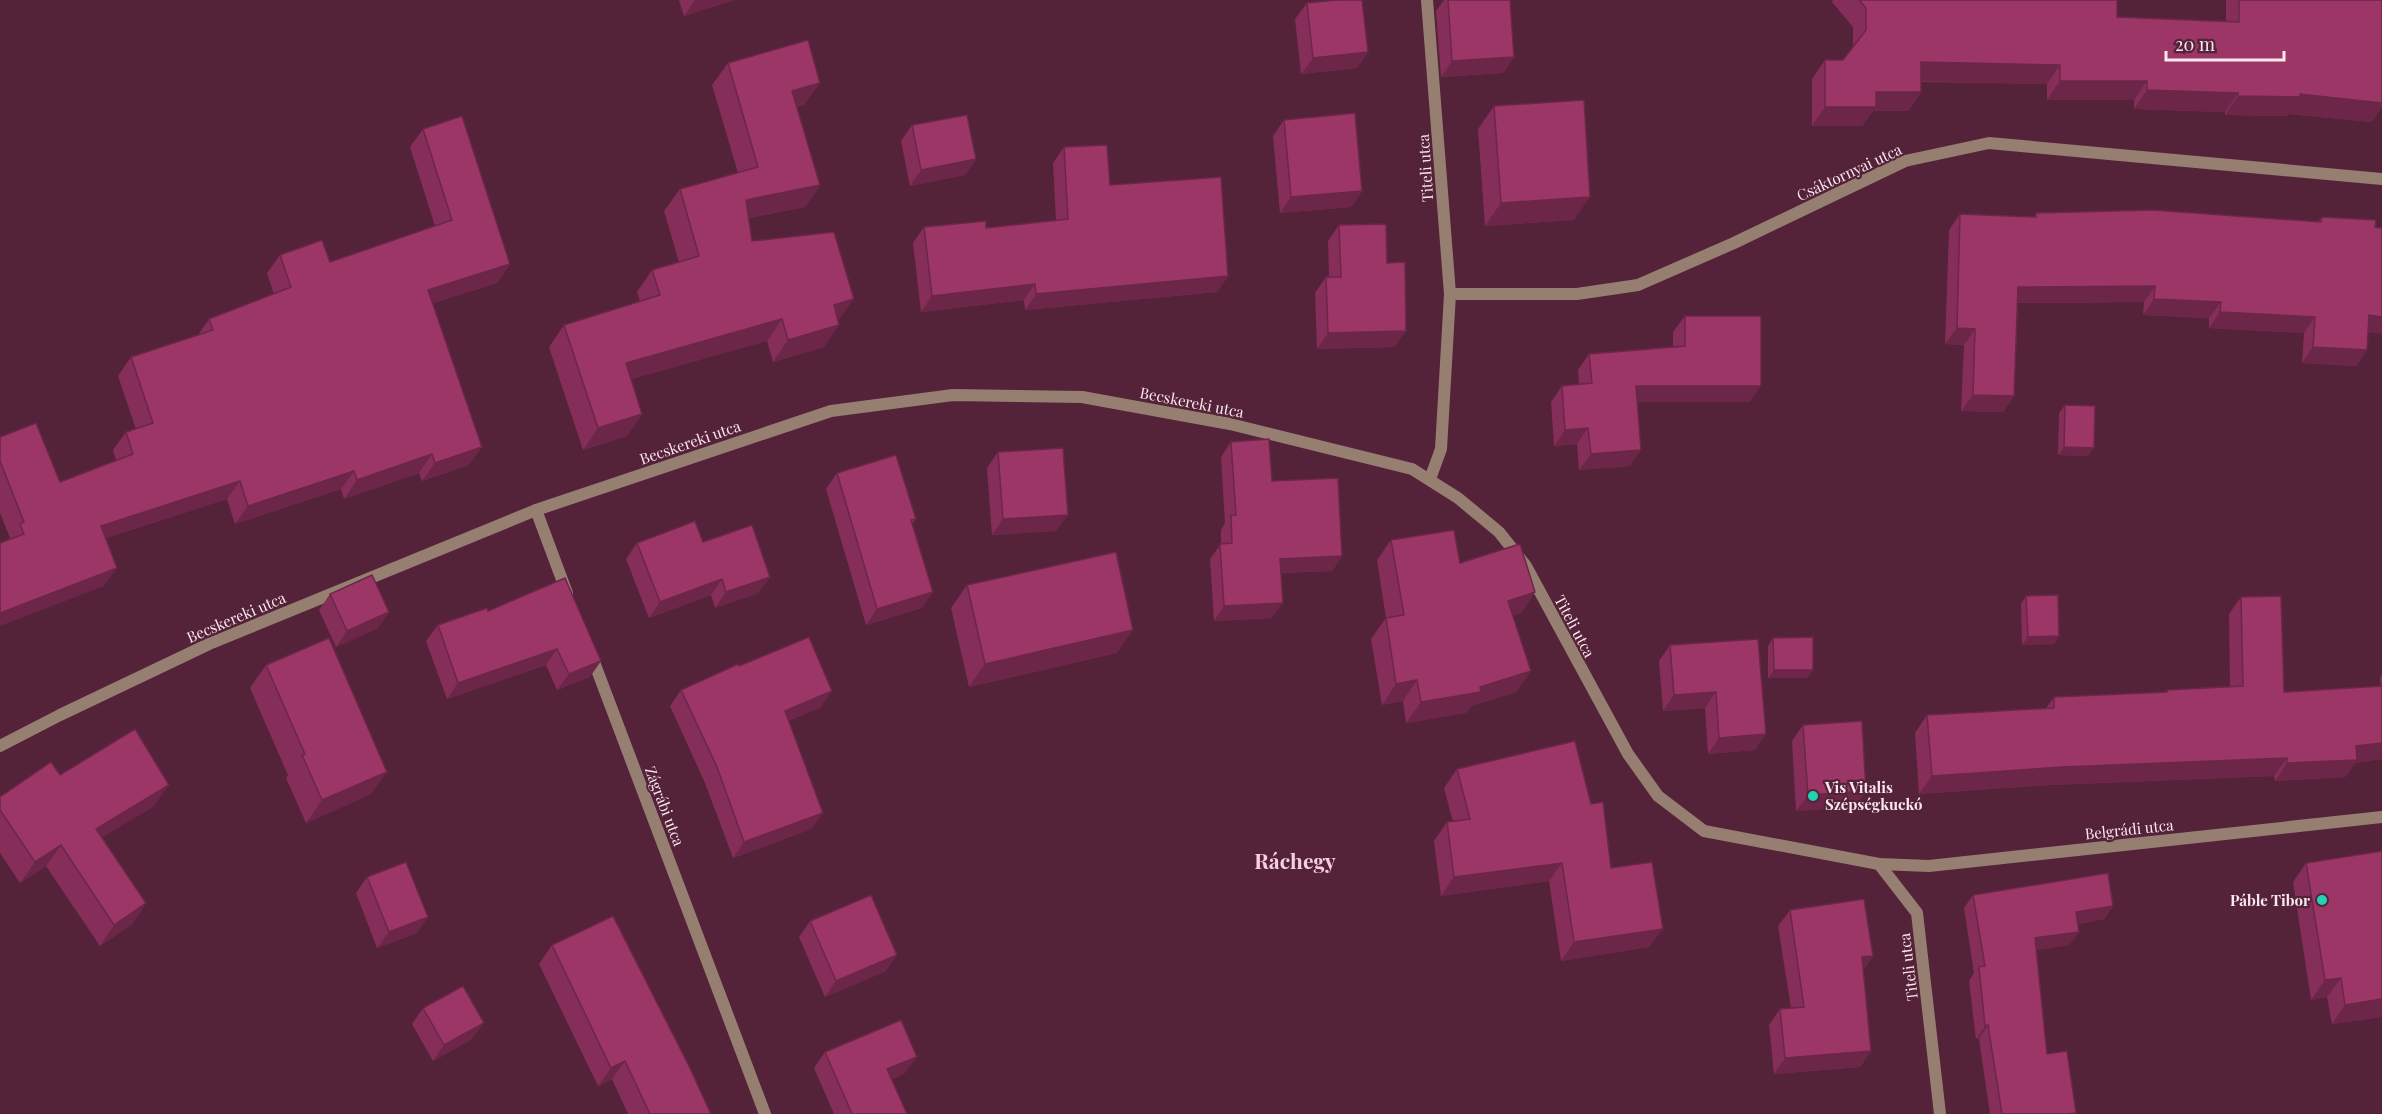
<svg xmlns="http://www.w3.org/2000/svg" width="2382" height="1114" viewBox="0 0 2382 1114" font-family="'Playfair Display',serif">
<rect width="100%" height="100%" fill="#542339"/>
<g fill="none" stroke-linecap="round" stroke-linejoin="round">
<!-- street -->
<g stroke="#967f70" stroke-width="12">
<path d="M1427,0L1450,294L1441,449L1430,479"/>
<path d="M1450,294H1577L1638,285L1734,243L1905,161L1989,143L2382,179"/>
<path d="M536,510L567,593"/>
<path d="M591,654L765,1114"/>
<path d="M0,746L60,715L209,644L536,510L831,411L953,395L1082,397L1230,424L1412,469L1458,498L1499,532L1526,566L1628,754L1658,796L1704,831L1879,864L1929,866L2382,817"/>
<path d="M1879,864L1917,913L1940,1114"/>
</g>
</g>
<!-- wall -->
<g fill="#852e59">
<path d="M679,0H734L684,16Z"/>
<path d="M1444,0H1510L1514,57L1503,73L1441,77L1436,11Z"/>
<path d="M1833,0H2117V17L2226,21V0H2382L2372,122L2288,114L2287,116L2225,115V112L2134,109V100H2047V84L1921,82V92L1908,111H1873L1862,126H1812V79L1825,60H1843L1853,47V27L1832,2Z"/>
<path d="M1307,3L1368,52L1357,68L1301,74L1295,19Z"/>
<path d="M728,63L805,104L797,107L820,185L805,207L749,218L752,241L838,321L824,347L773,362L767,341L631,379L642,414L627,436L583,450L549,347L564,325L640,301L637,292L652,270L679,262L664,211L680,189L738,173L712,85Z"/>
<path d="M1494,106L1574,220L1485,226L1478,129Z"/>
<path d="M1284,120L1362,191L1351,207L1280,213L1273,136Z"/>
<path d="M912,125L976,159L965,175L910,186L901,141Z"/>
<path d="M423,129L510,264L497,283L433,303L469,465L422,481L419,473L344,499L341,489L235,524L227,499L106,538L104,586L9,539L10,538L0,513V437L60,482L116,460L113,450L126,432L136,429L118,376L131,357L198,335L209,319L274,294L267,273L280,255L330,262L435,226L410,147Z"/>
<path d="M1064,147L1110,185L1228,276L1217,292L1025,310L1024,300L921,312L913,243L924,227L986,228L1056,220L1053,163Z"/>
<path d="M2036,213L2318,222L2322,217L2368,333L2367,350L2356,366L2302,363L2304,333L2209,328V318L2143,315L2144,302L2018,303L2014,396L2003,412L1961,411L1964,345L1945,344L1949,230L1960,214L2034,217Z"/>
<path d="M1339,225L1387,263L1395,347L1317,349L1315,293L1326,277H1329L1328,241Z"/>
<path d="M1685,316L1750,402H1637L1630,466L1579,470L1577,444L1554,446L1551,402L1562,386L1579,385L1578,370L1589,354L1673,347V332Z"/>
<path d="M2065,405L2088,456L2058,455L2059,413Z"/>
<path d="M1231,442L1272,481L1342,556L1332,571L1281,573L1272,618L1214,621L1210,559L1221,544V530L1225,523L1221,457Z"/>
<path d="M998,452L1056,531L992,535L987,468Z"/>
<path d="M837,473L916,519L912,524L922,608L866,625L826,489Z"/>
<path d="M1391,540L1460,563L1535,592L1521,613L1512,615L1531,671L1516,692L1471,706L1466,713L1406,723L1403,701L1382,705L1371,639L1386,618L1377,560Z"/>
<path d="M703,542L770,577L758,593L715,608L711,595L649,618L626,559L637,543Z"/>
<path d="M565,578L590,677L557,690L546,665L447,699L426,641L438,625L488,611Z"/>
<path d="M967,585L1117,653L969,687L951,608Z"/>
<path d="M330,594L389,612L378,628L336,647L319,610Z"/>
<path d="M2026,596L2059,636L2054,644L2022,645L2021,604Z"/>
<path d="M2241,597L2284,692L2381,686L2380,678L2382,675V759L2355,763L2345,777L2275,781L2274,776L2050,785L1919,794L1915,733L1927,715L2046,708L2054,697L2165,692L2167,690L2230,686L2229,614Z"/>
<path d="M1773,638L1813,670L1807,678H1768V646Z"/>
<path d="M1758,639L1755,750L1708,754L1705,708L1663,711L1659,661L1670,645Z"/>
<path d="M266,665L371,794L306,823L286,778L288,775L250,688Z"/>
<path d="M739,666L821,707L788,721L823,813L811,829L733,858L705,783L670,706L681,690Z"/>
<path d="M1803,725L1866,791L1855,807L1796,811L1792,741Z"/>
<path d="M1457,769L1591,804L1611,868L1649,947L1561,961L1549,881L1441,896L1434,841L1447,822H1453L1444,788Z"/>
<path d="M60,775L154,806L102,837L146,903L132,924L100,946L46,866L20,883L0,853V797Z"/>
<path d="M2382,851V1017L2332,1024L2327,997L2311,1000L2293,882L2306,863Z"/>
<path d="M367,877L417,933L377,948L356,893Z"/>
<path d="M1973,895L2113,906L2104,919L2078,924L2079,932L2069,945L2036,950L2047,1054L2076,1113L2075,1114H1990L1979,1039H1976L1969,981L1974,973L1964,908Z"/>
<path d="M1790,910L1873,956L1863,970L1871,1051L1860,1067L1774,1074L1769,1025L1780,1009L1791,1008L1778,926Z"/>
<path d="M810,921L886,971L825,997L799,937Z"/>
<path d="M552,945L711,1114H628L612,1079L598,1086L539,964Z"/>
<path d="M423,1008L472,1039L433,1061L412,1024Z"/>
<path d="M825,1052L905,1073L892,1079L907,1114H834L814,1068Z"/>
</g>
<!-- shaded-wall -->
<g fill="#6c2648">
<path d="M695,0H734L684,16Z"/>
<path d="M1368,52L1357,68L1301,74L1313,58Z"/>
<path d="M1514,57L1503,73L1441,77L1452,61Z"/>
<path d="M1921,62L2060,65L2047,84L1908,81Z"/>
<path d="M2060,81H2147L2134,100H2047Z"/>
<path d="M820,83L805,104L777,112L792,91Z"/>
<path d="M2147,90L2238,93L2225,112L2134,109Z"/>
<path d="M1876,92H1921L1908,111H1873L1862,126H1812L1825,107Z"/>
<path d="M2300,94L2382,103V107L2372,122L2288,114L2287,116L2225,115L2238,96Z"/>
<path d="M976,159L965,175L910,186L921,170Z"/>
<path d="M820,185L805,207L730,221L746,200Z"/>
<path d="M1362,191L1351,207L1280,213L1291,197Z"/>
<path d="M1590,197L1574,220L1485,226L1501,203Z"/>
<path d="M510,264L497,283L415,309L428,290Z"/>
<path d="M1228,276L1217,292L1025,310L1036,294Z"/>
<path d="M1035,284L1024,300L921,312L932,296Z"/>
<path d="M2155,286L2144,302L2007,303L2018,287Z"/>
<path d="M854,299L838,321L834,305Z"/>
<path d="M2154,299L2221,302L2209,318L2143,315Z"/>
<path d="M2220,312L2315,317L2304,333L2209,328Z"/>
<path d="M2369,315L2382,317V334L2358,331Z"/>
<path d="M782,319L767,341L611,385L626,363Z"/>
<path d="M839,325L824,347L773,362L788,340Z"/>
<path d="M1957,328L1975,329L1964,345L1945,344Z"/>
<path d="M1406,331L1395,347L1317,349L1328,333Z"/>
<path d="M2313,347L2367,350L2356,366L2302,363Z"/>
<path d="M1636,386H1761L1750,402H1625Z"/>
<path d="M1973,395L2014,396L2003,412L1961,411Z"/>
<path d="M642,414L627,436L583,450L598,428Z"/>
<path d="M1588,428L1577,444L1554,446L1565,430Z"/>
<path d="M482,447L469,465L422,481L435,463Z"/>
<path d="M2064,447L2094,448L2088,456L2058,455Z"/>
<path d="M1641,450L1630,466L1579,470L1591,454Z"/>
<path d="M432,454L419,473L344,499L357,480Z"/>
<path d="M354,471L341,489L235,524L248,506Z"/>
<path d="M240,481L227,499L88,544L101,526Z"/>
<path d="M1068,515L1056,531L992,535L1003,519Z"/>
<path d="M1342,556L1332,571L1269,573L1280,559Z"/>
<path d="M117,568L104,586L0,626V613Z"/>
<path d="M770,577L758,593L715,608L726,592Z"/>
<path d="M722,579L711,595L649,618L660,602Z"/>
<path d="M933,592L922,608L866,625L877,609Z"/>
<path d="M1535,592L1521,613L1493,622L1508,601Z"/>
<path d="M1283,603L1272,618L1214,621L1224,606Z"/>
<path d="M389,612L378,628L336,647L347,631Z"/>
<path d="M1133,630L1117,653L969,687L985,664Z"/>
<path d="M2059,636L2054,644L2022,645L2028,637Z"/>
<path d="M557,649L546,665L447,699L458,683Z"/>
<path d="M601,661L590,677L557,690L569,674Z"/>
<path d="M1774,670H1813L1807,678H1768Z"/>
<path d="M1531,671L1516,692L1471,706L1466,713L1406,723L1421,702L1480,687Z"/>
<path d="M1417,680L1403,701L1382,705L1396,684Z"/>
<path d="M832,691L821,707L773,727L785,711Z"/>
<path d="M1716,692L1705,708L1663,711L1674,695Z"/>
<path d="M1766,734L1755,750L1708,754L1719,738Z"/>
<path d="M2382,743V759L2355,763L2345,777L2275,781L2287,763L2356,746Z"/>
<path d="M2287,758L2274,776L2050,785L1919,794L1932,776L2062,767Z"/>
<path d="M387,772L371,794L306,823L322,800Z"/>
<path d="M169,785L154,806L81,850L96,829Z"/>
<path d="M1866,791L1855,807L1796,811L1808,795Z"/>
<path d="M823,813L811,829L733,858L744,842Z"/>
<path d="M61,845L46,866L20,883L35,862Z"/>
<path d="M1562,863L1549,881L1441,896L1454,877Z"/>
<path d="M146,903L132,924L100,946L114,925Z"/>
<path d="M2113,906L2104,919L2066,926L2076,912Z"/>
<path d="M428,917L417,933L377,948L389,932Z"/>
<path d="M1663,929L1649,947L1561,961L1574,942Z"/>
<path d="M2079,932L2069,945L2026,952L2035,938Z"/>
<path d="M897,955L886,971L825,997L836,981Z"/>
<path d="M1873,956L1862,972V957Z"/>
<path d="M2341,978L2327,997L2311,1000L2325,980Z"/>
<path d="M2382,999V1017L2332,1024L2345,1005Z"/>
<path d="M484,1023L472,1039L433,1061L444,1045Z"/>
<path d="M1988,1025L1979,1039H1976L1985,1026Z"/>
<path d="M1871,1051L1860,1067L1774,1074L1785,1058Z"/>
<path d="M917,1057L905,1073L876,1085L887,1069Z"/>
<path d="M625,1061L612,1079L598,1086L611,1068Z"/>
</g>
<!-- building -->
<g fill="#9b3667" stroke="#6c2648" stroke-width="1.5">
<path d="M1337,0H1362L1368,52L1313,58L1307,3Z"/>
<path d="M1448,0H1510L1514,57L1452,61Z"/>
<path d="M1859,0H2117V17L2239,22V0H2382V103L2300,94V97L2238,96V93L2147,90V81H2060V65L1921,62V92H1876V107H1825V60H1843L1866,30V8Z"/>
<path d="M808,40L820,83L792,91L820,185L746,200L752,241L834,232L854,299L834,305L839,325L788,340L782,319L626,363L642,414L598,428L564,325L660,295L652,270L699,256L680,189L758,167L728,63Z"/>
<path d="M1584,100L1590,197L1501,203L1494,106Z"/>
<path d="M1355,113L1362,191L1291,197L1284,120Z"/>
<path d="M967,115L976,159L921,170L912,125Z"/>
<path d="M462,116L510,264L428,290L482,447L435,463L432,454L357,480L354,471L248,506L240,481L101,526L117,568L0,613V543L24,534L20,524L24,522L0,461V437L36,423L60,482L133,454L126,432L153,423L131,357L213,330L209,319L291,287L280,255L322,240L330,262L452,220L423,129Z"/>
<path d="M1107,145L1110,185L1221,177L1228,276L1036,294L1035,284L932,296L924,227L986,221V228L1068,219L1064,147Z"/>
<path d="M2153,210L2321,222L2322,217L2376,220L2375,227L2382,228V317L2369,315L2367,350L2313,347L2315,317L2220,312L2221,302L2154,299L2155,286L2018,287L2014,396L1973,395L1975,329L1957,328L1960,214L2036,217V213Z"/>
<path d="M1386,224L1387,263L1405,262L1406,331L1328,333L1326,277H1341L1339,225Z"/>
<path d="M1685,316H1761V386H1636L1641,450L1591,454L1588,428L1565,430L1562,386L1592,383L1589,354L1685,346Z"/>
<path d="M2065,405L2095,406L2094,448L2064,447Z"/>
<path d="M1269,439L1272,481L1338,478L1342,556L1280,559L1283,603L1224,606L1220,544L1232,543L1231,515H1236L1231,442Z"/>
<path d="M1063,448L1068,515L1003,519L998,452Z"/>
<path d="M896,455L916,519L911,520L933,592L877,609L837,473Z"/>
<path d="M695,521L703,542L752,525L770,577L726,592L722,579L660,602L637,543Z"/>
<path d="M1454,530L1460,563L1520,544L1535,592L1508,601L1531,671L1480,687L1481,692L1421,702L1417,680L1396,684L1386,618L1404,615L1391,540Z"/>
<path d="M1116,552L1133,630L985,664L967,585Z"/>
<path d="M372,575L389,612L347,631L330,594Z"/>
<path d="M565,578L601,661L569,674L557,649L458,683L438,625L487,608L488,611Z"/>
<path d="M2058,595L2059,636L2028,637L2026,596Z"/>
<path d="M2281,596L2284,692L2382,686V743L2356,746L2357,760L2287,763V758L2062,767L1932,776L1927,715L2054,708V697L2167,692V690L2243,686L2241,597Z"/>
<path d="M809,637L832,691L785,711L823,813L744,842L717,767L681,690L738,664L739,666Z"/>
<path d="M1813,637V670H1774L1773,638Z"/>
<path d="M329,638L387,772L322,800L302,755L305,754L266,665Z"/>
<path d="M1758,639L1766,734L1719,738L1716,692L1674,695L1670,645Z"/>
<path d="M1862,721L1866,791L1808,795L1803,725Z"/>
<path d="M135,729L169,785L96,829L146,903L114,925L61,845L35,862L0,810V797L51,762L60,775Z"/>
<path d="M1575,741L1591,804L1603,802L1611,868L1652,862L1663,929L1574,942L1562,863L1454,877L1447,822L1470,819L1457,769Z"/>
<path d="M2382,851V999L2345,1005L2341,978L2325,980L2306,863Z"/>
<path d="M406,862L428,917L389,932L367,877Z"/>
<path d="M2108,873L2113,906L2076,912L2079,932L2035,938L2047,1054L2067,1051L2076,1113L2067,1114H2002L1988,1025L1985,1026L1979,967L1985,966L1973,895Z"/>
<path d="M871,895L897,955L836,981L810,921Z"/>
<path d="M1864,899L1873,956L1862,957L1871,1051L1785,1058L1780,1009L1804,1007L1790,910Z"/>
<path d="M613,916L689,1066L711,1114H650L625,1061L611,1068L552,945Z"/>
<path d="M463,986L484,1023L444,1045L423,1008Z"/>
<path d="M901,1020L917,1057L887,1069L907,1114H852L825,1052Z"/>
</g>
<!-- markers -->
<g fill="#21d5b0" stroke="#542339" stroke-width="2">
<circle cx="1813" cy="796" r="6"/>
<circle cx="2322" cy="900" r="6"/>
</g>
<g text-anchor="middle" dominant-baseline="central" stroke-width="4.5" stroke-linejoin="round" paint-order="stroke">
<!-- street labels -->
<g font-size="15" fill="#fbe7ee" stroke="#542339">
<text transform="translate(1425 168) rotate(-94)">Titeli utca</text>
<text transform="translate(1849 172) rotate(-25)">Csáktornyai utca</text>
<text transform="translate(1192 402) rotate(11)">Becskereki utca</text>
<text transform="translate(690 442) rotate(-19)">Becskereki utca</text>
<text transform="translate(236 617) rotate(-23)">Becskereki utca</text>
<text transform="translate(1575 626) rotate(62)">Titeli utca</text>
<text transform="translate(665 806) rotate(69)">Zágrábi utca</text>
<text transform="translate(2129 829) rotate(-6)">Belgrádi utca</text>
<text transform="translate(1908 967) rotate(-97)">Titeli utca</text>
</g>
<!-- poi labels -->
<g font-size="15" font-weight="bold" fill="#fbe7ee" stroke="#542339" text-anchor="start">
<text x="1825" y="787">Vis Vitalis<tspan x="1825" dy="17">Szépségkuckó</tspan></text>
<text x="2310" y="900" text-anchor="end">Páble Tibor</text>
</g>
<!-- district labels -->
<g font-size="21" font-weight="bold" fill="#f7d0df" stroke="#542339">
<text x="1295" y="860">Ráchegy</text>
</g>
</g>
<!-- scale -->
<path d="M2166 51v9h118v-9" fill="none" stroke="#fbe7ee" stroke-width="3"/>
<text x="2175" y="51" font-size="18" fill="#fbe7ee" stroke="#542339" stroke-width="4.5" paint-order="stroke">20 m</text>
</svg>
